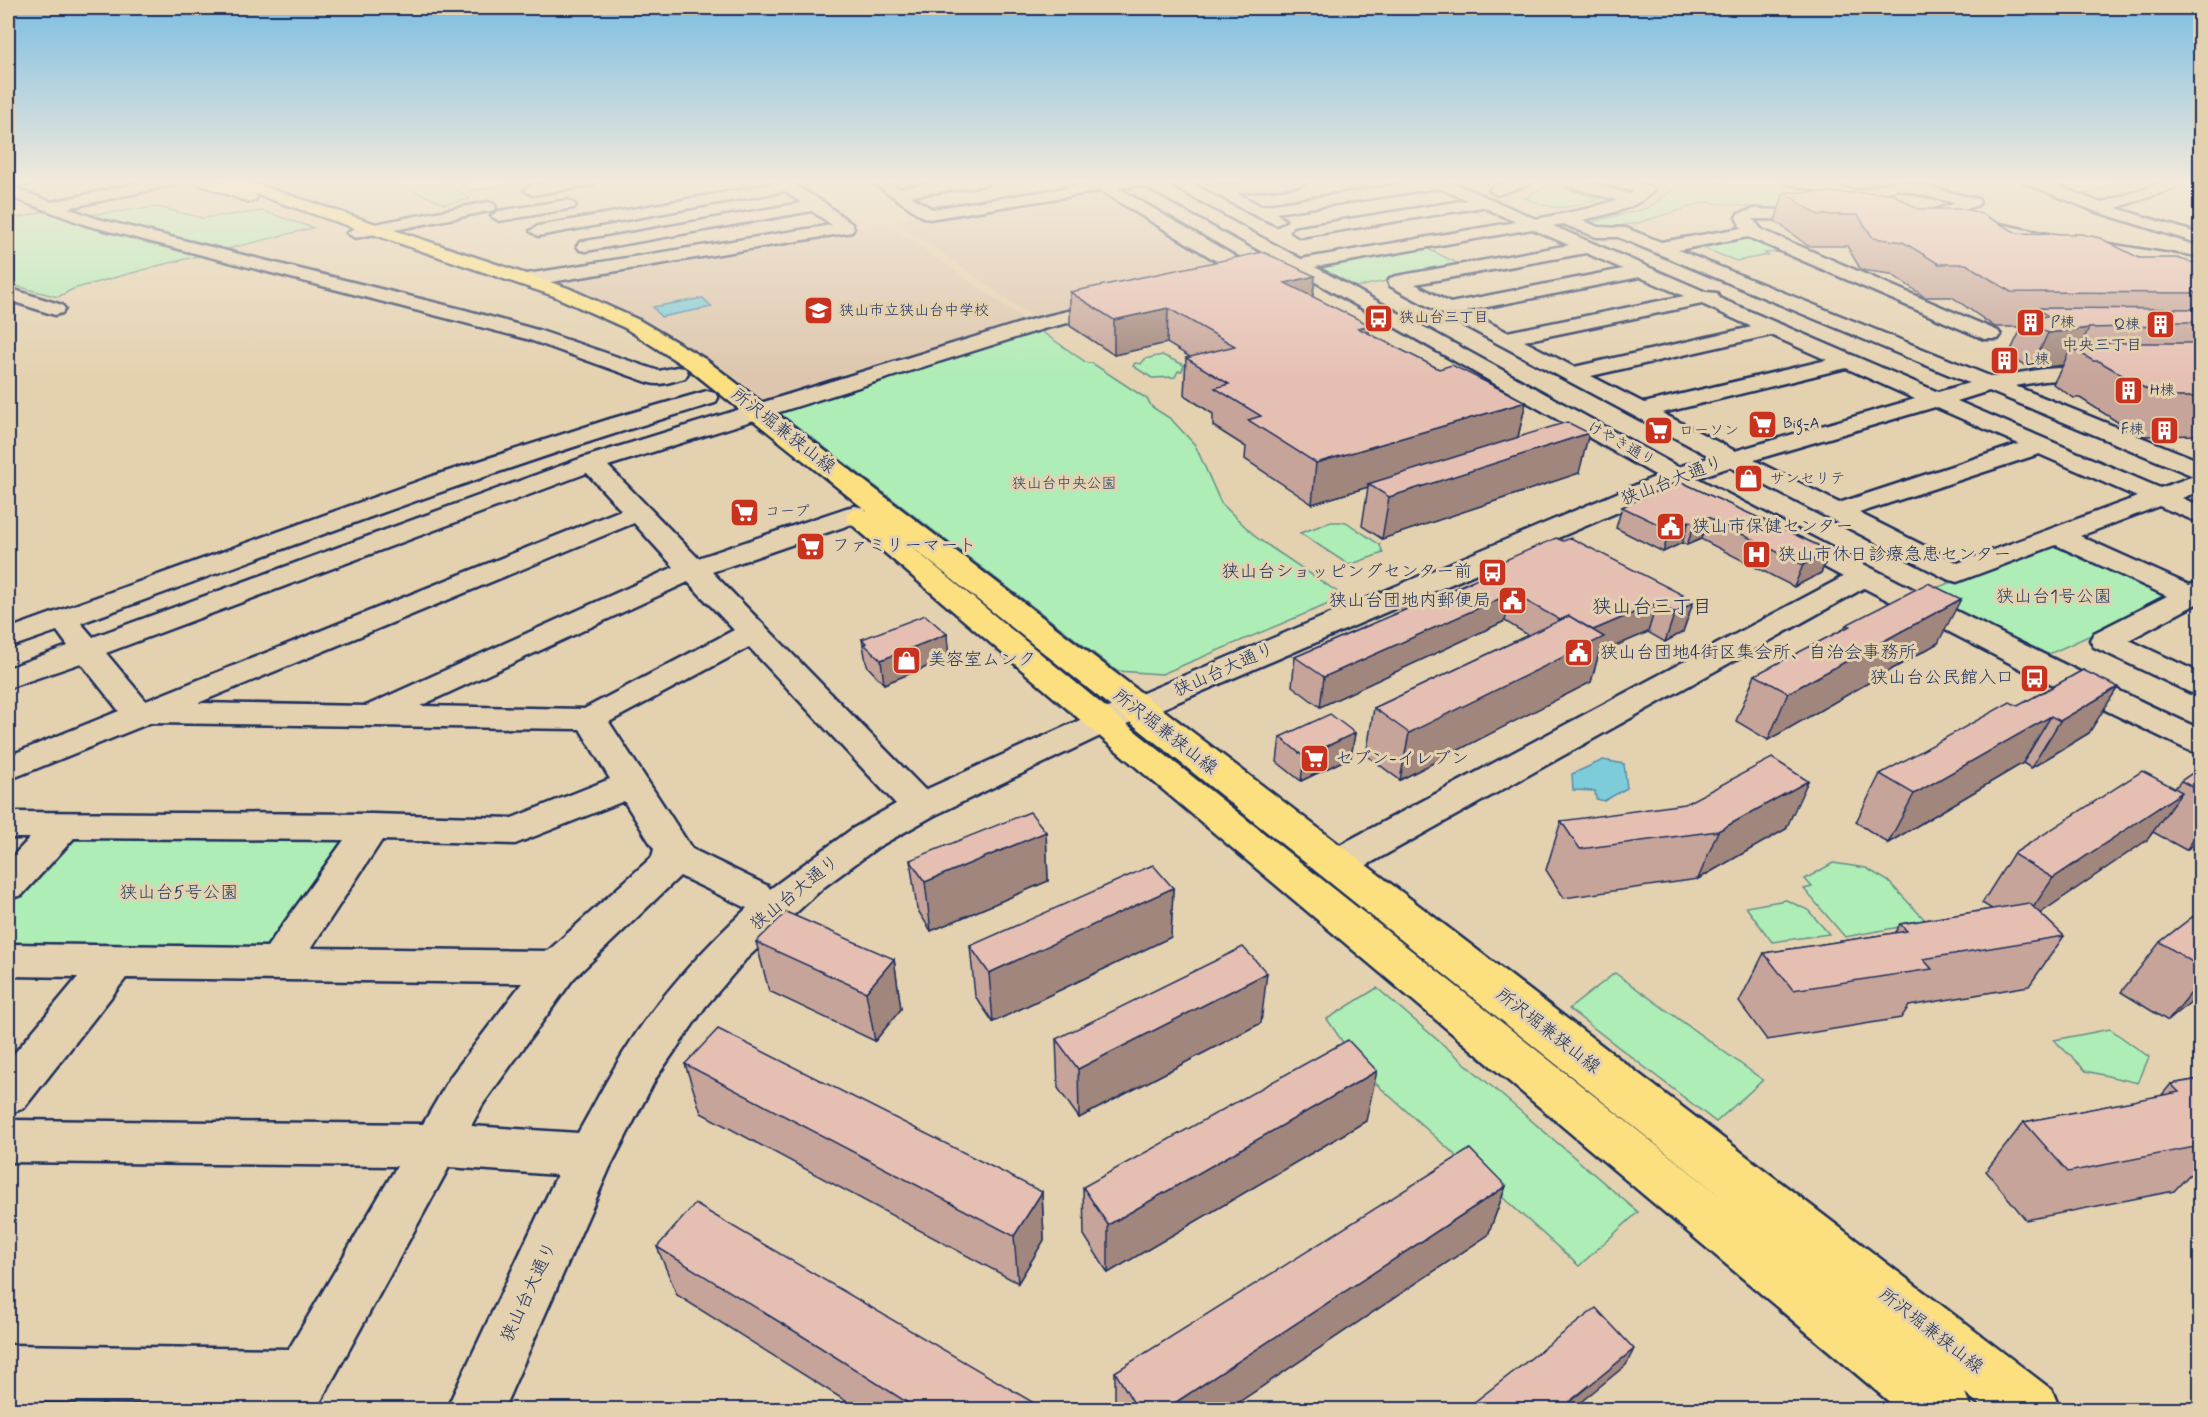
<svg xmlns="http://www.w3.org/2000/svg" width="2208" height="1417" viewBox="0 0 2208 1417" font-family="Mynerve,'Klee One',sans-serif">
<rect width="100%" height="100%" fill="#e4d1af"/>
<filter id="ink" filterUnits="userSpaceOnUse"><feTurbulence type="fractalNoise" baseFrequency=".0167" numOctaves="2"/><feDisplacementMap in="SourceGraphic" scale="12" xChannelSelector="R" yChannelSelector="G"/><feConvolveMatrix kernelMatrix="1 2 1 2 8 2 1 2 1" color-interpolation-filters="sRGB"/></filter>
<g filter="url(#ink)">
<!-- built -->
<g fill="#ddc6ad">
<path d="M1098,189L1240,271L1036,319L896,221Z"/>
<path d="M886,223L1026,321L771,401L764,400L731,374L669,333L614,305L547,279Z"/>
</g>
<!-- green -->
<g fill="#aeedb5" stroke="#648e8a" stroke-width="1.5">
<path d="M379,180H443L470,199L445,204L407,188Z"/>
<path d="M476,180H534L470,191L460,183Z"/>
<path d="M1744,180H1786L1845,194L1784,210L1706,202L1638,223L1598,229L1583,224L1648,208L1678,186Z"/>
<path d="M2040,180H2132L2076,197L2036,181Z"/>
<path d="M1548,185H1554L1600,199C1564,208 1561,213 1525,198Z"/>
<path d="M158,207L202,218L263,211L313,228L161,265L73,289L58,297L8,284V220L51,210L88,215Z"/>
<path d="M1746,234L1789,251L1765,253L1768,255L1736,261L1693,244Z"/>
<path d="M1422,246L1463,266L1356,287L1316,265Z"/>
<path d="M1035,327L1087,363H1092L1147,399L1152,407L1171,419L1195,445L1221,503L1257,538L1345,597L1162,674L1117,671L777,411Z"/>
<path d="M1162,355L1184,365L1182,371H1178L1175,377L1152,378L1133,366L1135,363L1141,364L1145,359Z"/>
<path d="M1331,522H1346L1380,545L1383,553L1349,565L1300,533Z"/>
<path d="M2058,543L2175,597L2047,655L1922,593Z"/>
<path d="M87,833L342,835L351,843L266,953L8,952V897L60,840Z"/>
<path d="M1833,863L1866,868L1888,881L1927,922L1845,937L1804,889L1812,887L1805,879Z"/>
<path d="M1786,900L1808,910L1829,934L1772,942L1746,907Z"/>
<path d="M1615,973L1763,1080L1716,1122L1569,1009Z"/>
<path d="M1377,988L1638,1212L1579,1266L1363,1072L1327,1019Z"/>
<path d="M2110,1029L2149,1057L2138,1083L2086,1071L2054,1040Z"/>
<path d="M8,1392L262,1393L265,1410H8Z"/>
</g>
<!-- water -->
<g fill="#7dccda" stroke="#568da8" stroke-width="1.5">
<path d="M703,298L712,307L661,317L653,307Z"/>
<path d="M1603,760L1624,764L1627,788L1604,801L1596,799L1595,791L1573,790L1572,774Z"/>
</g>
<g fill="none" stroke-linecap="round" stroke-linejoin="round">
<defs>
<g id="minor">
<path d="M152,180H181L173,185L68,208L98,219L465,310L541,331L659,371L677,367L685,368L688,373L685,378C673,381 662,386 650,383L527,339L86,225L8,196V186L52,202Z"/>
<path d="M565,180H600L592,185L532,195L524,190L532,185Z"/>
<path d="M869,180H886L899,188L954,180H993L985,185L911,196L932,209L1090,184V180H1156L1301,259L1516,222L1483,207L1300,237L1292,232L1294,228L1467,200L1439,188L1276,213L1285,220L1277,225L1252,214L1191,180H1210L1222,186L1269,180H1310L1302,185L1237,193L1261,206L1427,180H1447L1536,219L1587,209L1617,200L1567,186L1564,183L1567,180H1586L1585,182L1630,194L1633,191L1602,183L1599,180H1625L1651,187L1654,190C1638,209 1605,215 1582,220L1598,227L1626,228L1661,242L1741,228L1736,217L1738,214L1755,209L1828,212L1830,215L1828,218L1822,220L1753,219L1762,230L1998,331L2001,335L1998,339H1984L1748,237L1678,250L1992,377L2044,369L2104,365L2112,366L2115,371L2112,376L2104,377L2044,381L2015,386L2200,461V491L2182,498L2200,506V523L2159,506L2080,536L2189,585L2200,582V602L2129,640L2200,673V695L2189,692L2094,647L2090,640L2094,633L2167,596L2056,545L1957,582L1947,579L1730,467L1697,478C1863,565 2030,650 2200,729V753L2188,750L2029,673L1864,588L1349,875L1335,879L1321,875L1316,865L1321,855L1843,577L1676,487L1115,729L933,816L878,847L824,887L746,959L705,1007L656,1078L610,1167L503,1410H446L557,1175L449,1167L316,1410H257L259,1404L8,1401V1345L289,1349L397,1166L8,1162V1120L423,1124L451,1076L522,983L126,978L24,1108L8,1114V1061L78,977L8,976V944L267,947L344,840L74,838L22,895L8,899V861L30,838H8V812L372,814L512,818L610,779L580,729L150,723L8,780V756L119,711L81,663L8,688V668L68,646L57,631L8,648V629L433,476L610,419L707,391L715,393L718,398L715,403C500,466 292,546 81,623L93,637L582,458L1030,320L1114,300L1121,302L1124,306L1121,310L1043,329L608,466L698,558L846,508L855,506L864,508L868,514L864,520L712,572L925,790L1091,715L1657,476L1296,271L1246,281L1240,280L1237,276L1238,274L1101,191L929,219L923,217ZM1142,185L1282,263L1255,268L1118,188ZM1563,224L1596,237H1618L1969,383L1938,392L1719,298L1717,293L1706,292L1553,226ZM1532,229L1569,245L1397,276L1390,278L1388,282L1390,286L1711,457L1678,467L1315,267ZM1586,253L1623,269L1450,303L1415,284ZM1640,277L1684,296L1507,332L1467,311ZM1702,304L1752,327L1574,367L1524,341ZM1771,335L1827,360L1644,403L1591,376ZM1846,368L1915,399L1735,451L1662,413ZM1989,391L2191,475L2194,476L2160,488L1957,401ZM1935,407L2019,444L1839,503L1754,460ZM2039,454L2137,497L1958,563L1859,513ZM587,473L621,510L146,701L106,653ZM634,523L674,567L366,706L198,703ZM688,582L734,630L584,709L420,706ZM749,647L896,804L852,829L770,889L768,886L692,849L609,722ZM624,801L654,849L652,857L548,951L311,948L382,840L515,844ZM680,876L747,908C701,951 657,999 624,1052C607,1079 593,1107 578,1133L471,1126L483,1104L573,979Z"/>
<path d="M1513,180H1536L1533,183L1497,195L1489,190L1492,187Z"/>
<path d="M1783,180H1810L1857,191L1899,180L1978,199L1980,202L1978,205L1936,220L1930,218L1928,215L1930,212L1955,203L1898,189L1876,196L1893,200L1895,203L1893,206L1887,208L1786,183Z"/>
<path d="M2022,180H2043L2101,203L2163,183H2173L2176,186L2173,189L2116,208L2200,234V244L2094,211L2025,183Z"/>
<path d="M788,181L823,202L852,224L854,228L852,232L527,286L520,284L518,280L520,276L527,274L832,225L812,211L586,251L580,250L577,246L580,242L586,241L801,203L785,191L538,236L530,231L538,226Z"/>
<path d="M568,200L576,205L574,208L499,221L491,216L499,211Z"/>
<path d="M488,202L494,204L496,207L494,210L355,238L347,233L355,228Z"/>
<path d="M1972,218L2042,233L2200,259V269L2042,243L1966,226L1964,223L1966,220Z"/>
<path d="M8,288L62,305L65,309L62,313L55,315L8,300Z"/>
</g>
<g id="major">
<path d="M8,180H37L34,183L8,189Z"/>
<path d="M193,180H214L224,183L222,180H244L568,288L639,320L705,359L2052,1390L2060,1410H1986L1965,1393L1972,1410H1899L1091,729L850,523L846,517L850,511L859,509L867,511L689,369L625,328L554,296L255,194L257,197L255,200L249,202L195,183ZM902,539L1724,1199L1115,715Z"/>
</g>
</defs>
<!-- minor casing -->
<use href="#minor" stroke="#1b2f5e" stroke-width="5"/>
<!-- major casing -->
<use href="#major" stroke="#1b2f5e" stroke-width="5"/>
<!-- minor -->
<use href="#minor" fill="#e4d1af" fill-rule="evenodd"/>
<!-- major -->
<use href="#major" fill="#fce080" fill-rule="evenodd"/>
</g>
<!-- wall -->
<g fill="#c6a49a" stroke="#1b2f5e" stroke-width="1.5">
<path d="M1784,192L1918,209L2017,233L2139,258L2200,266V435L2144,436L2130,430L2080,398H2074L2053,384L2063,365L2031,369L2009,354L2022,327H1995L1952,297H1925L1891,274L1861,270L1847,246H1808L1775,221Z"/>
<path d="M1315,276L1313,297L1369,334L1439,369L1526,402L1518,437L1579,473L1382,539L1362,526L1368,487L1312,504L1245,459L1246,447L1213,426V414L1184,395L1186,358L1190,357L1167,343L1114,355L1070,326V292Z"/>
<path d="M1679,481L1830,551L1821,573L1794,587L1701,539L1687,545L1682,543L1663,552L1616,528L1622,507Z"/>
<path d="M1487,568L1683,595V632L1665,642L1648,632L1599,653L1591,682L1400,780L1366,755L1374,708L1528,635L1505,621L1320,707L1292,686L1295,657L1485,575Z"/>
<path d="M1846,625L1938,643L1768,740L1736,721L1755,675L1844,629Z"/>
<path d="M862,639L949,658L884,684L868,667L867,664L866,662Z"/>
<path d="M2083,670L2089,733L2031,768L2023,763L1888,843L1856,822L1880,774L2018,706Z"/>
<path d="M1355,733L1351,757L1301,781L1277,762L1280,737Z"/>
<path d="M2200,768V840L2186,850L2153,832L2147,840L2040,913L2064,936L2029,986L1909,1006L1901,1018L1767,1040L1739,1002L1764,953L1895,933L1900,924L1992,909L1982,903L2013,854L2175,788L2181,781Z"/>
<path d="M1561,821L1786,829L1698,879L1564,898L1546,870Z"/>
<path d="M1046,832L1048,881L931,931L917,909L910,860Z"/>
<path d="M1173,888L1171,937L993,1022L975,996L970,946Z"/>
<path d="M2200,911V994L2168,1021L2121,992L2160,942Z"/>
<path d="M756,942L894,959L901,1009L875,1041L769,991Z"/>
<path d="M1261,1023L1079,1118L1058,1088L1056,1039Z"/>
<path d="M685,1064L1042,1192L1044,1240L1018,1283L701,1113Z"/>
<path d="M2200,1079V1172L2189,1175L2174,1191L2026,1220L1986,1171L2024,1122L2161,1096L2171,1084Z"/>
<path d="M1366,1121L1108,1273L1084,1235L1083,1187Z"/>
<path d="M1506,1186L1488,1235L1227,1410H1115V1372Z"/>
<path d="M657,1247L1046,1410H860L677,1295Z"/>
</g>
<!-- shaded-wall -->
<g fill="#a1867d" stroke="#1b2f5e" stroke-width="1.5">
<path d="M1315,276L1311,310L1285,283Z"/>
<path d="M1168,308L1167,343L1114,355V320Z"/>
<path d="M1370,325L1366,361L1358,328Z"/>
<path d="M2089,328L2078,351L2071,347L2063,365L2031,369L2048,333Z"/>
<path d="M1526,402L1517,441L1368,484V487L1312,504L1316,463Z"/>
<path d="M1589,433L1579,473L1382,539L1389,497Z"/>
<path d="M1708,517L1701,539L1687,545L1695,523Z"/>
<path d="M1689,521L1682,543L1663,552L1670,530Z"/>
<path d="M1830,551L1821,573L1794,587L1803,565Z"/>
<path d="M1512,593L1505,621L1320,707L1324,677Z"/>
<path d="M1683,595L1678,611L1693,603L1683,632L1665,642L1680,597Z"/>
<path d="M1961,599L1938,643L1768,740L1788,693Z"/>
<path d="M1657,603L1648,632L1599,653L1591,682L1400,780L1409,733L1584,634Z"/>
<path d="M947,634L949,658L884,684L881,660Z"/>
<path d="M2118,687L2089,733L2031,768L2060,721Z"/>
<path d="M2051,716L2023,763L1888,843L1914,794Z"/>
<path d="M1355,733L1351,757L1301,781L1304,757Z"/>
<path d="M1808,781L1786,829L1698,879L1718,831Z"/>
<path d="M2182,792L2147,840L2020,927L2053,878Z"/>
<path d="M2200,831V840L2186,850Z"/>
<path d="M1046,832L1048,881L931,931L925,882Z"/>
<path d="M1173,888L1171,937L993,1022L989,973Z"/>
<path d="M894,959L901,1009L875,1041L866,992Z"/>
<path d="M1267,973L1261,1023L1079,1118L1078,1069Z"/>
<path d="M2200,982V994L2168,1021Z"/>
<path d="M1377,1071L1366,1121L1108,1273V1225Z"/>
<path d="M1506,1186L1488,1235L1227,1410H1164Z"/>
<path d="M1042,1192L1044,1240L1018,1283L1014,1236Z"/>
<path d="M1634,1349L1626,1365L1571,1410H1559Z"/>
</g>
<!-- building -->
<g fill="#e6bfb3" stroke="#1b2f5e" stroke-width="1.5">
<path d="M1784,192L1891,193L1918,209H1965L1982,214L2017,233L2081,234L2100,238L2139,258H2177L2194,263L2200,266V293L2011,292L1966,264H1939L1903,242L1873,238L1858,215H1818Z"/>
<path d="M1263,252L1315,276L1285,283L1370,325L1358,328L1439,369L1452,365L1526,402L1316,463L1248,420L1261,416L1215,388L1229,384L1186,358L1235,346L1168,308L1114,320L1070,292Z"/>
<path d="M2036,308L2200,309V322H2157L2164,326L2089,328L2048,333L2026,319L2048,316Z"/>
<path d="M2111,343H2195L2200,346V397H2166L2151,392L2099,361H2093L2071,347Z"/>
<path d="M1567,422L1589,433L1389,497L1368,484Z"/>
<path d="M1679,481L1830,551L1803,565L1708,517L1695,523L1689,521L1670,530L1622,507Z"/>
<path d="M1556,538L1563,541L1571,538L1683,595L1680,597L1693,603L1675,613L1657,603L1593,630L1569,616L1560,620L1512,593L1324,677L1295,657L1494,572L1487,568Z"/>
<path d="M1928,583L1961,599L1788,693L1755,675L1850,626L1846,625Z"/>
<path d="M925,615L947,634L881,660L864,644L866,643L862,639Z"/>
<path d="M1569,616L1604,637L1409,733L1374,708Z"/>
<path d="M2083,670L2118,687L2060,721L2051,716L1914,794L1880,774L2010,702L2018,706Z"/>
<path d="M1330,714L1355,733L1304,757L1280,737Z"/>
<path d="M1772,758L1808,781L1718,831L1580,849L1561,821L1685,804Z"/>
<path d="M2200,768V791L2181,781Z"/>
<path d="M2142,771L2182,792L2053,878L2013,854Z"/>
<path d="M1030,812L1046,832L925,882L910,860Z"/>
<path d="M1153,865L1173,888L989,973L970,946Z"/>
<path d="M2029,903L2064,936L1923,959L1932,969L1793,990L1764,953L1907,931L1900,924Z"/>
<path d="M2200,911V967L2160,942Z"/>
<path d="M786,912L894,959L866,992L756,942Z"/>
<path d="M1243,947L1267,973L1078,1069L1056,1039Z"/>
<path d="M718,1029L1042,1192L1014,1236L685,1064Z"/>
<path d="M1348,1040L1377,1071L1108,1225L1083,1187Z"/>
<path d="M2200,1079V1146L2068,1172L2024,1122L2179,1092L2171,1084Z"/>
<path d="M1470,1149L1506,1186L1164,1410H1138L1115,1372Z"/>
<path d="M695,1204L1046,1410H919L804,1337L657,1247Z"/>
<path d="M1596,1308L1634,1349L1559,1410H1464Z"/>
<path d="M617,1405L624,1410H613Z"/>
</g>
</g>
<!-- sky -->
<linearGradient id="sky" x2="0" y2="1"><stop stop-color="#7dbee2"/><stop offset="0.48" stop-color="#f3eadb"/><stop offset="1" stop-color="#f3eadb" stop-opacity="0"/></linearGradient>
<rect width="2208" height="378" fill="url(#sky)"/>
<!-- icons -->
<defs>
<symbol id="school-square" viewBox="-11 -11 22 22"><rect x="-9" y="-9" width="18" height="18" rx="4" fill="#c8321e" stroke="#e4d1af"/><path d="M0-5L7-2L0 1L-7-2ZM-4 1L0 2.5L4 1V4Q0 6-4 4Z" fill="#fff"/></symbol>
<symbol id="bus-square" viewBox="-11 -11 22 22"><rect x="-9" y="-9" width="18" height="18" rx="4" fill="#c8321e" stroke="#e4d1af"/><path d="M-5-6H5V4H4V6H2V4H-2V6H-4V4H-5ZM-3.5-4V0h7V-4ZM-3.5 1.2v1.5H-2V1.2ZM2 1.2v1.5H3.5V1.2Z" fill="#fff"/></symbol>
<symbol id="building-square" viewBox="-11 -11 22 22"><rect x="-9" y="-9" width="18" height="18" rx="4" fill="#c8321e" stroke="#e4d1af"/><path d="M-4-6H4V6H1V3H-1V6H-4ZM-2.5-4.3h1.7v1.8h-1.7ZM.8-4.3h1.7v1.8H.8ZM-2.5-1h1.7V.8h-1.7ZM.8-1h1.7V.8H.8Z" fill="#fff"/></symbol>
<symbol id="supermarket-square" viewBox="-11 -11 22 22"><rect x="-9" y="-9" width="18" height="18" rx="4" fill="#c8321e" stroke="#e4d1af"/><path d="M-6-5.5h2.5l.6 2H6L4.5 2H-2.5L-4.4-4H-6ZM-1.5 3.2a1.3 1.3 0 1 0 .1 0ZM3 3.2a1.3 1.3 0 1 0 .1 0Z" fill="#fff"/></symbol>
<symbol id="shop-square" viewBox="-11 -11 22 22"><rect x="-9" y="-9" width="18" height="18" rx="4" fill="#c8321e" stroke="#e4d1af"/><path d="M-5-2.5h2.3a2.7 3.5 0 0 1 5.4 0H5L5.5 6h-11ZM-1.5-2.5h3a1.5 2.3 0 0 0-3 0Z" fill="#fff"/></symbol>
<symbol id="civic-square" viewBox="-11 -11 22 22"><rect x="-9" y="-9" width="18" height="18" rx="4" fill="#c8321e" stroke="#e4d1af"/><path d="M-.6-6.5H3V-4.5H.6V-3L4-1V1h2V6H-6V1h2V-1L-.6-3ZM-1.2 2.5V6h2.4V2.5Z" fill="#fff"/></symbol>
<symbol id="hospital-square" viewBox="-11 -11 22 22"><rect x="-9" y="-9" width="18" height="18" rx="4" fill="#c8321e" stroke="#e4d1af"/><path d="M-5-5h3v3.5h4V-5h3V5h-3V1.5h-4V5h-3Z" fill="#fff"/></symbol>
</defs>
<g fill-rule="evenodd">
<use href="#school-square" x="802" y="294" width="33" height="33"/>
<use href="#bus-square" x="1362" y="302" width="33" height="33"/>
<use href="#building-square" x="2014" y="306" width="33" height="33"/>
<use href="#building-square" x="2144" y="308" width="33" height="33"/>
<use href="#building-square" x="1988" y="344" width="33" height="33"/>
<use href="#building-square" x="2112" y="374" width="33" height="33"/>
<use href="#supermarket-square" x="1746" y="408" width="33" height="33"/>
<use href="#building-square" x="2148" y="414" width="33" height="33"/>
<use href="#supermarket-square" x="1642" y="414" width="33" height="33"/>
<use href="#shop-square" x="1732" y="462" width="33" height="33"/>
<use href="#supermarket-square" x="728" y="496" width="33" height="33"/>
<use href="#civic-square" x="1654" y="510" width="33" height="33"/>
<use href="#supermarket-square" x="794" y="530" width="33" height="33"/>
<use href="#hospital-square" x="1740" y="538" width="33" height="33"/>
<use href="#bus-square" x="1476" y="556" width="33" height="33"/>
<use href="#civic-square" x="1496" y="584" width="33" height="33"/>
<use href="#civic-square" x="1562" y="636" width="33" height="33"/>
<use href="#shop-square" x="890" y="644" width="33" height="33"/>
<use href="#bus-square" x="2018" y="662" width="33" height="33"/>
<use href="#supermarket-square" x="1298" y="742" width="33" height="33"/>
</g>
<g text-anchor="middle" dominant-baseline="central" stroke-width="6" stroke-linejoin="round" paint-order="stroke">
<!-- far-poi labels -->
<g font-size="15" fill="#1b2f5e" stroke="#e4d1af" text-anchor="start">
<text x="839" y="311">狭山市立狭山台中学校</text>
<text x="1399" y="318">狭山台三丁目</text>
<text x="2051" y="323">P棟</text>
<text x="2140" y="325" text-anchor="end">Q棟</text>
<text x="2025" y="360">L棟</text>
<text x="2150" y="391">H棟</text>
<text x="1783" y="424">Big-A</text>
<text x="2144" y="430" text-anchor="end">F棟</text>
<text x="1679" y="431">ローソン</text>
<text x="1770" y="479">サンセリテ</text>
<text x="765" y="512">コープ</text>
</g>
<!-- far-street labels -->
<g font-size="15" fill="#1b2f5e" stroke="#e4d1af">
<text transform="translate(1621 444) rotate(29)">けやき通り</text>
</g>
<!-- far-park labels -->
<g font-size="15" fill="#2a4267" stroke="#e4d1af">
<text x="1064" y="484">狭山台中央公園</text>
</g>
<!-- far-neighbourhood labels -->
<g font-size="16" fill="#1b2f5e" stroke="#e4d1af">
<text x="2102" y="345">中央三丁目</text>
</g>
<!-- street labels -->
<g font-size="18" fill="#1b2f5e" stroke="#e4d1af">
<text transform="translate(783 431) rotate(38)">所沢堀兼狭山線</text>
<text transform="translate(1672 481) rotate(-21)">狭山台大通り</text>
<text transform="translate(1224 670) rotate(-24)">狭山台大通り</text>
<text transform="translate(1165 732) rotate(38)">所沢堀兼狭山線</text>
<text transform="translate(795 893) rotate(-39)">狭山台大通り</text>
<text transform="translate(1548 1031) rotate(38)">所沢堀兼狭山線</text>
<text transform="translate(529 1292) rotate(-65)">狭山台大通り</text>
<text transform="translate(1931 1331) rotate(38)">所沢堀兼狭山線</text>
</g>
<!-- poi labels -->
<g font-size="18" fill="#1b2f5e" stroke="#e4d1af" text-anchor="start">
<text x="1692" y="527">狭山市保健センター</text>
<text x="832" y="546">ファミリーマート</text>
<text x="1778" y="555">狭山市休日診療急患センター</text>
<text x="1472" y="572" text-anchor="end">狭山台ショッピングセンター前</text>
<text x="1491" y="601" text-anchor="end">狭山台団地内郵便局</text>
<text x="1600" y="653">狭山台団地4街区集会所、自治会事務所</text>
<text x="928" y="660">美容室ムンク</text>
<text x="2014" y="678" text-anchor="end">狭山台公民館入口</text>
<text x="1335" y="759">セブン-イレブン</text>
</g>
<!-- park labels -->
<g font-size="18" fill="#2a4267" stroke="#e4d1af">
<text x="2054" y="597">狭山台1号公園</text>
<text x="179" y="893">狭山台5号公園</text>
</g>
<!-- neighbourhood labels -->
<g font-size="20" fill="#1b2f5e" stroke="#e4d1af">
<text x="1652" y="607">狭山台三丁目</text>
</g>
</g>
<!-- margin -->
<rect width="2208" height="1417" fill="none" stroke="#e4d1af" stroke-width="30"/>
<rect x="15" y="15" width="2178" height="1387" fill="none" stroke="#1b2f5e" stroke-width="2" filter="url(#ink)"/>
</svg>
